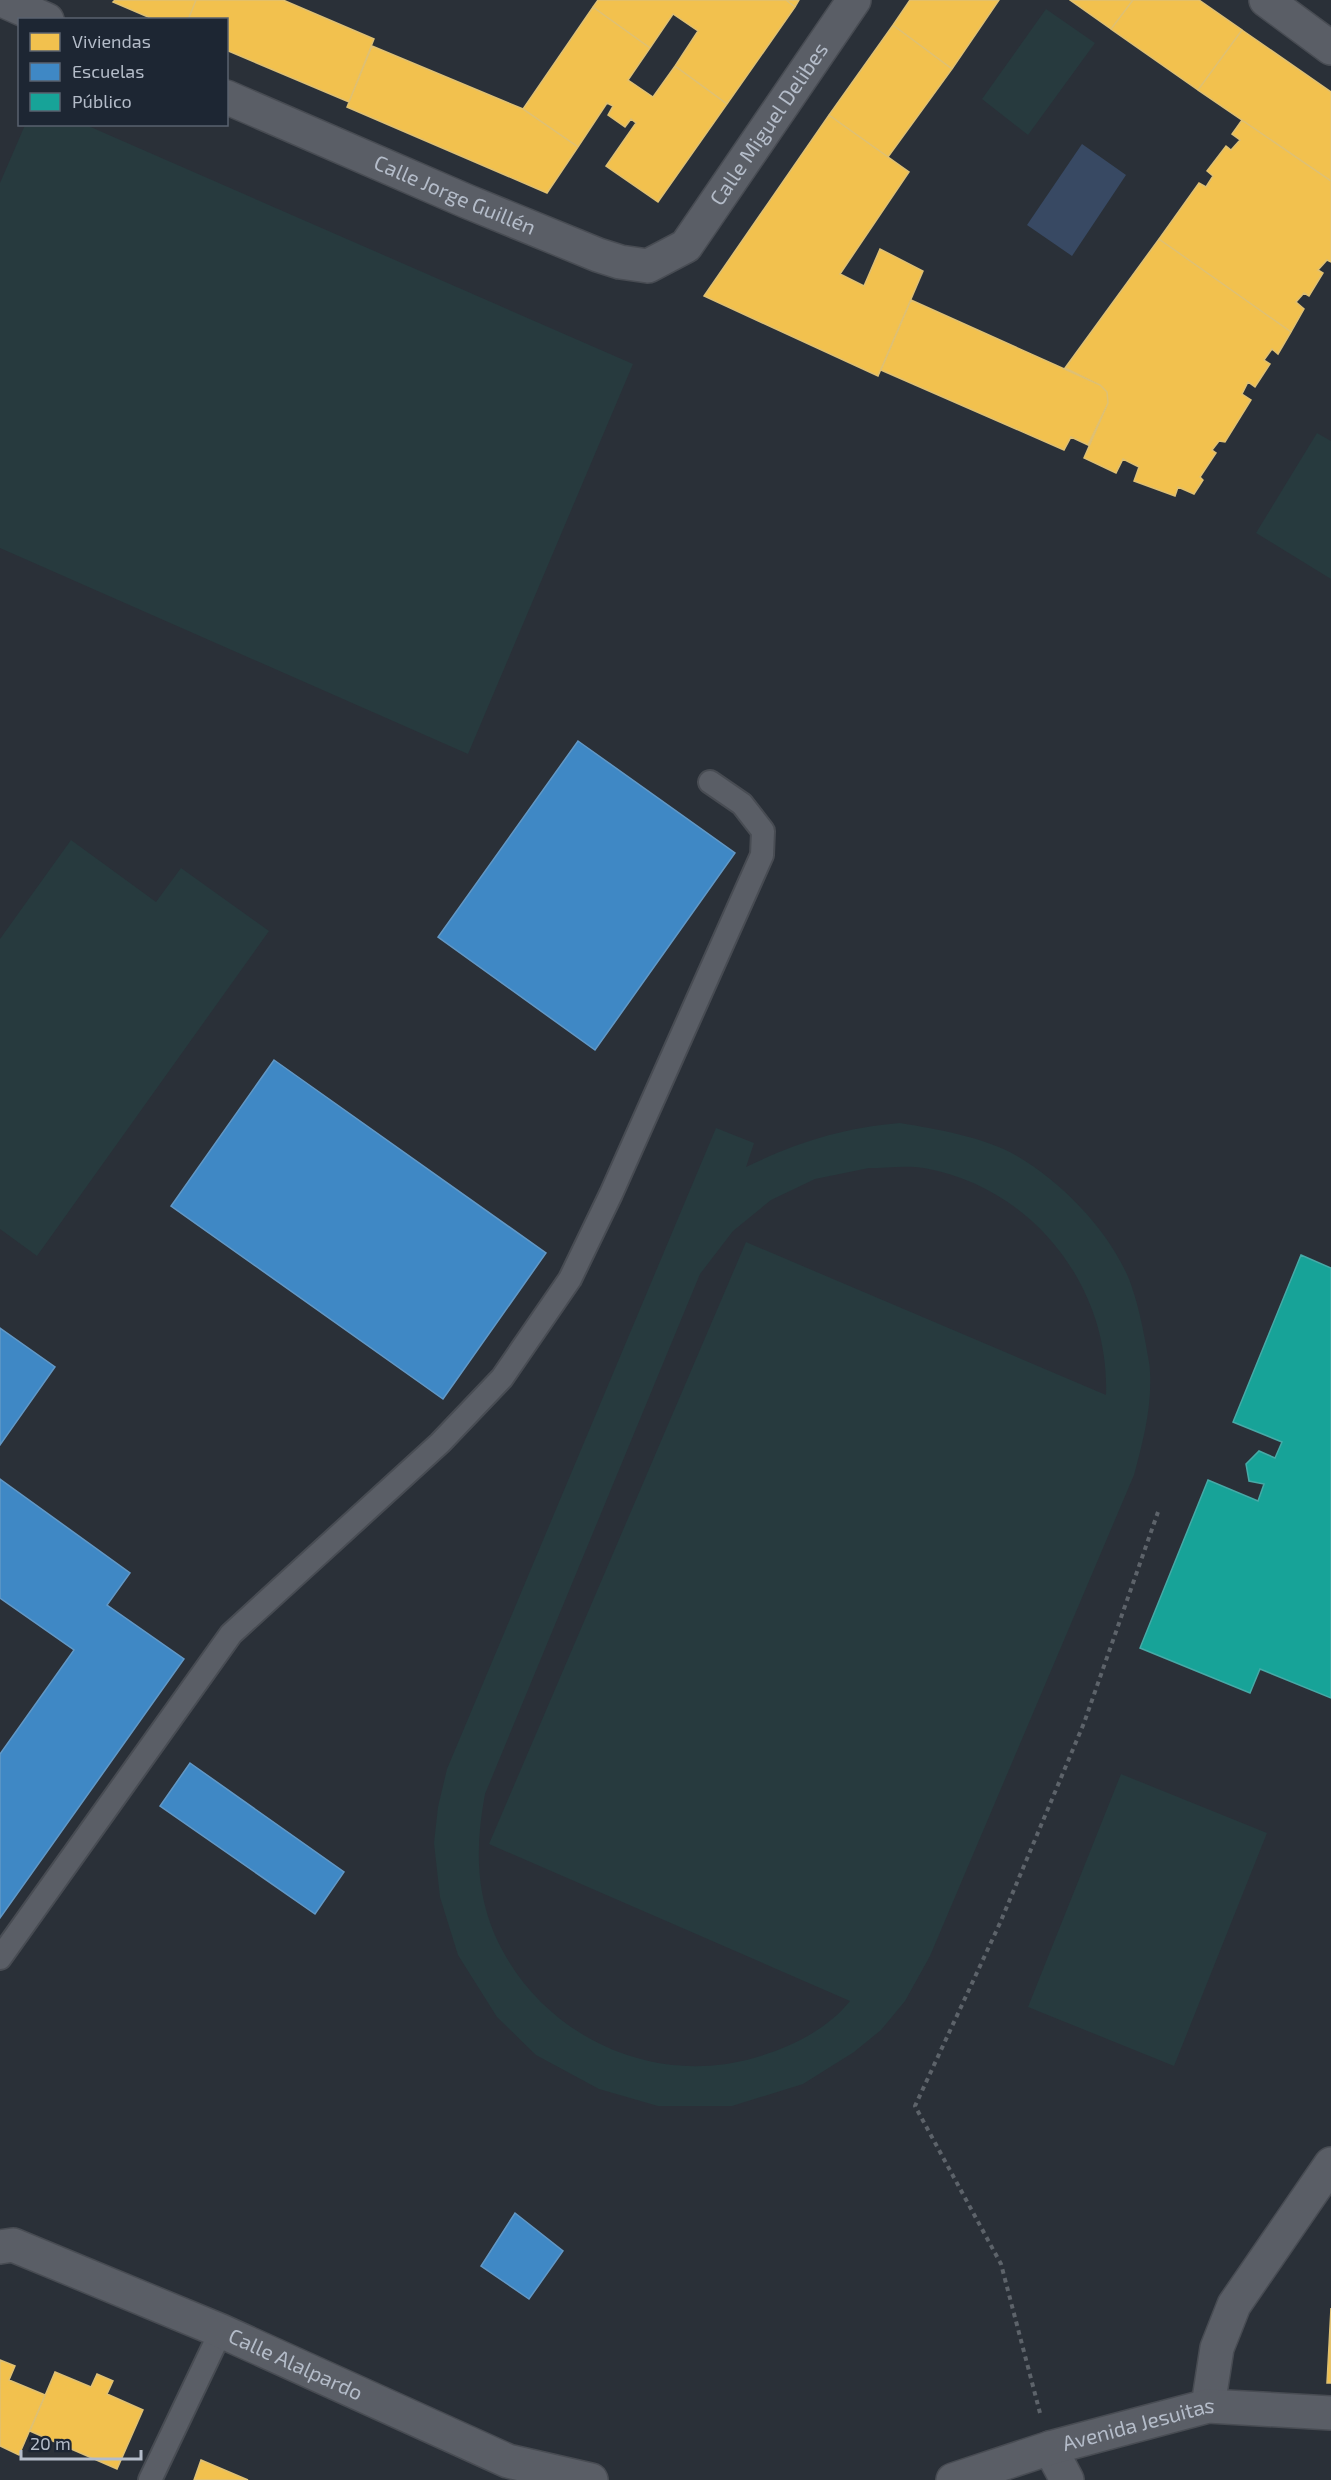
<svg xmlns="http://www.w3.org/2000/svg" width="1331" height="2480" font-family="'Exo 2',sans-serif">
  <style>
    .green { fill: #273a3e; fill-rule: evenodd }
    .water { fill: #384963 }
    .homes { fill: #f2c14e; stroke: #dfc073; stroke-width: 1.5 }
    .schools { fill: #3f88c5; stroke: #6298c6; stroke-width: 1.5 }
    .public { fill: #17a398; stroke: #46aaa7; stroke-width: 1.5 }
    .lines { fill: none; stroke-linecap: round; stroke-linejoin: round }
    .service-casing { stroke: #484c53; stroke-width: 26 }
    .minor-casing { stroke: #484c53; stroke-width: 36 }
    .path { stroke: #5d636a; stroke-width: 4; stroke-dasharray: 4.5 4.5; stroke-linecap: butt }
    .service { stroke: #5a5e66; stroke-width: 22 }
    .minor { stroke: #5a5e66; stroke-width: 33 }
    .labels { text-anchor: middle; stroke-width: 6; stroke-linejoin: round; paint-order: stroke }
    .street-label { font-size: 21px; fill: #b4bcc9; stroke: #1d2633 }
  </style>
  <rect width="100%" height="100%" fill="#2a3038"/>
  <path class="green" d="M1046,9L1095,43L1028,135L982,99Z
    M25,125H86L633,364L468,754L0,548V183Z
    M1317,433L1331,441V579L1256,533Z
    M71,840L156,902L181,868L269,931L37,1256L0,1229V939Z
    M900,1123C936,1129 985,1137 1017,1156C1062,1182 1109,1231 1129,1279C1137,1300 1142,1323 1146,1345C1147,1354 1150,1363 1150,1372C1152,1407 1143,1442 1134,1475L930,1956L905,2001L881,2030L854,2052L803,2084L732,2106H658L599,2089L536,2055L497,2017L458,1955L440,1897L434,1843L438,1807L447,1769L716,1128L754,1143L746,1167C798,1142 842,1128 900,1123ZM869,1168C886,1168 906,1165 924,1168C1032,1187 1110,1286 1106,1395L746,1242L489,1844L850,2001C827,2030 789,2048 754,2058C649,2088 537,2033 494,1933C475,1887 476,1842 485,1794L700,1274L733,1231L771,1200L815,1179Z
    M1121,1774L1267,1833L1174,2066L1028,2007Z"/>
  <path class="water" d="M1082,144L1126,175L1072,256L1027,225Z"/>
  <path class="homes" d="M115,0H196L188,20H155L113,2Z
    M196,0H283L374,39L349,102L226,50V20H188Z
    M598,0H786L795,7L727,104L675,66L698,31L673,14L650,48L593,7Z
    M786,0H799L795,7Z
    M910,0H999L952,69L893,25Z
    M1070,0H1133L1111,29Z
    M1133,0H1199L1242,30L1198,90L1111,29Z
    M593,7L650,48L628,80L653,97L675,66L727,104L658,202L606,166L636,123L631,119L625,127L608,115L613,106L607,103L578,147L523,109Z
    M893,25L952,69L888,157L829,115Z
    M1242,30L1331,92V181L1198,90Z
    M372,46L523,109L578,147L547,193L347,107Z
    M829,115L909,172L840,274L864,286L880,249L923,271L878,376L704,296Z
    M1242,120L1331,181V262L1327,260L1318,270L1323,273L1309,296L1304,293L1296,302L1304,309L1291,332L1159,239L1199,183L1206,187L1213,176L1207,171L1226,146L1231,150L1240,140L1232,134Z
    M1159,239L1291,332L1278,354L1272,349L1264,360L1270,364L1255,387L1248,382L1242,394L1251,400L1225,442L1219,441L1212,450L1216,453L1200,477L1203,480L1194,494L1178,487L1175,496L1134,481L1139,467L1123,459L1116,473L1084,458L1108,403L1107,392L1100,385L1065,368Z
    M911,300L1100,385L1107,392L1108,403L1088,445L1071,437L1064,450L881,370Z
    M1331,2308V2383H1327Z
    M0,2360L15,2366L9,2380L45,2395L19,2455L0,2446Z
    M55,2372L91,2387L97,2374L113,2381L107,2394L143,2410L117,2469L30,2431Z
    M201,2460L248,2480H194Z"/>
  <path class="schools" d="M578,741L735,853L595,1050L438,937Z
    M274,1060L546,1253L443,1399L171,1206Z
    M0,1328L55,1367L0,1445Z
    M0,1479L130,1573L107,1605L184,1659L0,1918V1754L74,1650L0,1598Z
    M190,1763L344,1872L315,1914L160,1806Z
    M515,2213L563,2251L529,2299L481,2266Z"/>
  <path class="public" d="M1301,1255L1331,1268V1698L1260,1669L1250,1693L1140,1648L1208,1480L1258,1501L1264,1484L1249,1481L1246,1464L1259,1451L1275,1458L1282,1442L1233,1422Z"/>
  <g class="lines">
    <defs>
      <path id="service" d="M0,1958L231,1634L440,1443L502,1378L570,1279L611,1194L762,855L763,831L742,804L710,782
        M150,2480L221,2331"/>
      <g id="minor">
        <path d="M2,0L47,20"/>
        <path d="M1266,0L1331,48"/>
        <path id="s1" d="M226,97L466,201L598,255L620,262L648,266L686,246L854,0"/>
        <path id="s2" d="M0,2247L13,2245L221,2331L508,2461L591,2480"/>
        <path d="M1208,2406L1217,2348L1234,2305L1331,2164"/>
        <path d="M1050,2448L1067,2480"/>
        <path id="s3" d="M953,2480L1050,2448L1208,2406L1331,2413"/>
      </g>
    </defs>
    <use href="#service" class="service-casing"/>
    <use href="#minor" class="minor-casing"/>
    <path class="path" d="M1040,2413L1001,2264L915,2106L1000,1923L1084,1723L1158,1512"/>
    <use href="#service" class="service"/>
    <use href="#minor" class="minor"/>
  </g>
  <g class="labels">
    <g class="street-label">
      <text dy="7" stroke="none"><textPath href="#s1" startOffset="646">Calle Miguel Delibes</textPath></text>
      <text dy="7" stroke="none"><textPath href="#s1" startOffset="249">Calle Jorge Guillén</textPath></text>
      <text dy="7" stroke="none"><textPath href="#s2" startOffset="320">Calle Alalpardo</textPath></text>
      <text dy="7" stroke="none"><textPath href="#s3" startOffset="194">Avenida Jesuitas</textPath></text>
    </g>
  </g>
  <rect x="18" y="18" width="210" height="108" fill="#1d2633" stroke="#59626f" stroke-width="1.5"/>
  <rect x="30" y="33" width="30" height="18" fill="#f2c14e" stroke="#59626f" stroke-width="1.5"/>
  <text x="72" y="48" font-size="18" fill="#b4bcc9">Viviendas</text>
  <rect x="30" y="63" width="30" height="18" fill="#3f88c5" stroke="#59626f" stroke-width="1.5"/>
  <text x="72" y="78" font-size="18" fill="#b4bcc9">Escuelas</text>
  <rect x="30" y="93" width="30" height="18" fill="#17a398" stroke="#59626f" stroke-width="1.5"/>
  <text x="72" y="108" font-size="18" fill="#b4bcc9">Público</text>
  <path d="M21 2450v9h120v-9" fill="none" stroke="#b4bcc9" stroke-width="3"/>
  <text x="30" y="2450" font-size="18" fill="#b4bcc9" stroke="#1d2633" stroke-width="4.5" paint-order="stroke">20 m</text>
</svg>
